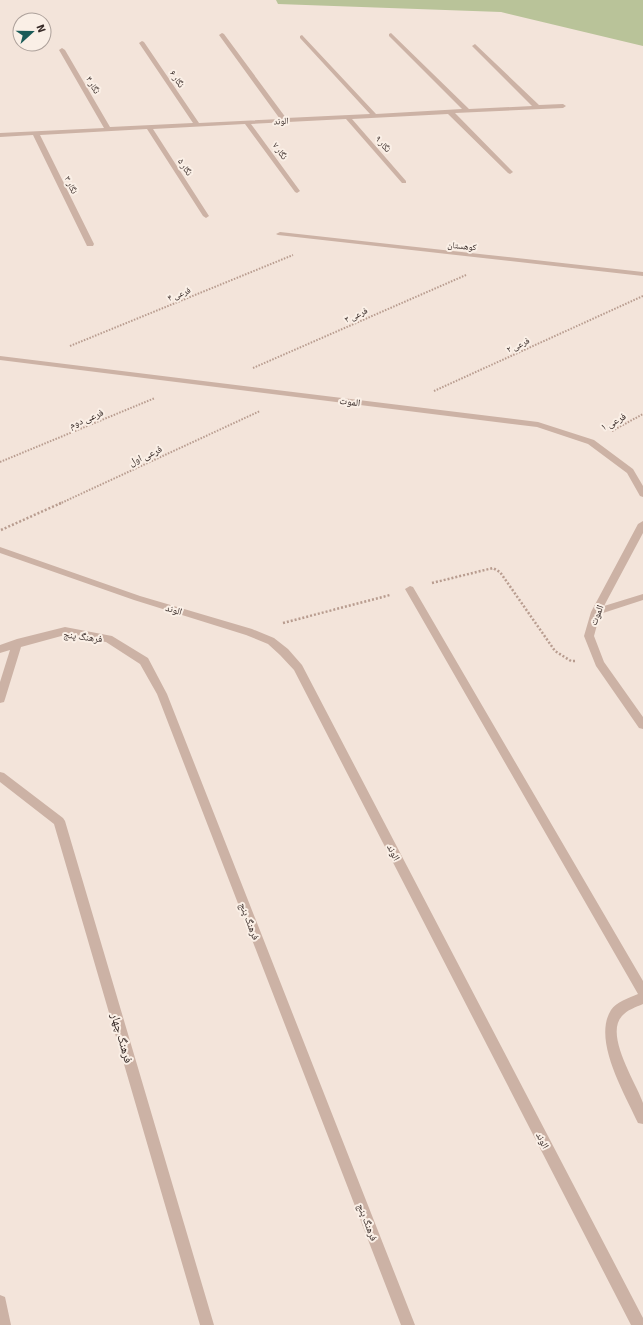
<svg xmlns="http://www.w3.org/2000/svg" width="643" height="1325" font-family="Signika,'Noto Naskh Arabic',sans-serif">
  <style>
    .green { fill: #b9c399 }
    .lines { fill: none; stroke-linecap: round; stroke-linejoin: round }
    .path-far1 { stroke: #b89c8f; stroke-width: 2; stroke-dasharray: 1.5 1.5; stroke-linecap: butt }
    .path { stroke: #b89c8f; stroke-width: 2.5; stroke-dasharray: 2 2; stroke-linecap: butt }
    .service { fill: #ccb2a5; fill-rule: evenodd }
    .minor { fill: #ccb2a5; fill-rule: evenodd }
    .labels { text-anchor: middle; stroke-width: 4; stroke-linejoin: round; paint-order: stroke }
    .far-street-label { font-size: 9px; fill: #372a27; stroke: #faefe6 }
    .street-label { font-size: 10px; fill: #372a27; stroke: #faefe6 }
    .near-street-label { font-size: 12px; fill: #372a27; stroke: #faefe6 }
  </style>
  <rect width="100%" height="100%" fill="#f3e4da"/>
  <path class="green" d="M276,0H643V46L501,12L278,4Z"/>
  <g class="lines">
    <path class="path-far1" d="M70,346L293,255
      M253,368L466,275
      M434,391L643,296
      M612,431L643,414
      M0,462L155,398
      M59,504L260,411"/>
    <path class="path" d="M1,530L61,503
      M432,583L493,568L500,572L555,651L571,661H575
      M283,623L390,595"/>
    <path class="service" d="M65,627L112,636L148,658L167,694L415,1325H401L157,694L140,664L106,642L65,635L21,647L5,699L4,702L0,703V682L10,650L0,653V645L17,639Z
      M0,772L4,773L63,818L65,821L214,1325H200L54,824L0,782Z
      M0,1295L5,1297L11,1325H0Z"/>
    <path class="minor" d="M222,33L224,34L286,118L370,114L300,38V36L302,35L376,114L462,109L389,36V34L391,33L469,109L532,106L472,46L475,44L539,105L563,104L566,106L563,108L455,113L512,171L513,172L510,174L508,173L448,114L352,119L406,181V183H402L346,119L251,124L300,191L297,193L295,192L245,124L153,129L209,216L206,218L203,216L147,129L40,135L94,244L93,246H87L33,135L0,137V133L104,128L59,50L62,48L65,50L110,127L193,123L139,43L142,41L144,42L199,123L280,119L219,35Z
      M280,232L643,272V276L278,235L276,234Z
      M0,356L538,422L594,440L633,469L643,486V497L640,496L627,473L588,444L537,427L0,360Z
      M643,521V533L604,606L643,594V600L600,614L594,636L604,662L643,717V729L639,728L596,666L584,636L591,612L638,524Z
      M0,547L140,596L252,629L274,638L288,649L302,665L643,1318V1325H631L294,670L280,655L268,644L246,635L134,600L0,553Z
      M410,586L413,587L643,981V1004C636,1007 627,1010 622,1016C604,1035 637,1084 643,1103C643,1109 643,1118 643,1124L638,1123C625,1094 592,1040 611,1010C616,1002 629,998 638,994L405,589Z"/>
  </g>
  <g class="labels">
    <g class="far-street-label">
      <text transform="translate(177 79) rotate(56)" y="3">نگار ۶</text>
      <text transform="translate(93 85) rotate(60)" y="3">نگار ۴</text>
      <text transform="translate(281 121) rotate(-3)" y="3">الوند</text>
      <text transform="translate(383 144) rotate(49)" y="3">نگار ۹</text>
      <text transform="translate(280 151) rotate(54)" y="3">نگار ۷</text>
      <text transform="translate(185 167) rotate(57)" y="3">نگار ۵</text>
      <text transform="translate(71 185) rotate(64)" y="3">نگار ۳</text>
      <text transform="translate(462 246) rotate(6)" y="3">کوهستان</text>
      <text transform="translate(179 294) rotate(-22)" y="3">فرعی ۴</text>
      <text transform="translate(356 315) rotate(-24)" y="3">فرعی ۳</text>
      <text transform="translate(518 345) rotate(-25)" y="3">فرعی ۲</text>
    </g>
    <g class="street-label">
      <text transform="translate(350 401) rotate(7)" y="4">الموت</text>
      <text transform="translate(86 418) rotate(-22)" y="4">فرعی دوم</text>
      <text transform="translate(613 421) rotate(-28)" y="4">فرعی ۱</text>
      <text transform="translate(145 455) rotate(-25)" y="4">فرعی اول</text>
      <text transform="translate(174 609) rotate(17)" y="4">الوند</text>
      <text transform="translate(596 615) rotate(-69)" y="4">الموت</text>
      <text transform="translate(83 636) rotate(8)" y="4">فرهنگ پنج</text>
      <text transform="translate(394 852) rotate(63)" y="4">الوند</text>
      <text transform="translate(250 921) rotate(69)" y="4">فرهنگ پنج</text>
      <text transform="translate(543 1140) rotate(63)" y="4">الوند</text>
      <text transform="translate(368 1222) rotate(69)" y="4">فرهنگ پنج</text>
    </g>
    <g class="near-street-label">
      <text transform="translate(122 1038) rotate(74)" y="4">فرهنگ چهار</text>
    </g>
  </g>
  <g transform="translate(32 32) rotate(69)"><circle r="19" fill="#faefe6" stroke="#aca09a"/>
  <path d="M0-3L7 15L0 10L-7 15Z" fill="#1a5b58"/>
  <text y="-6" font-size="11" font-weight="bold" text-anchor="middle" fill="#372a27">N</text>
  </g>
</svg>
